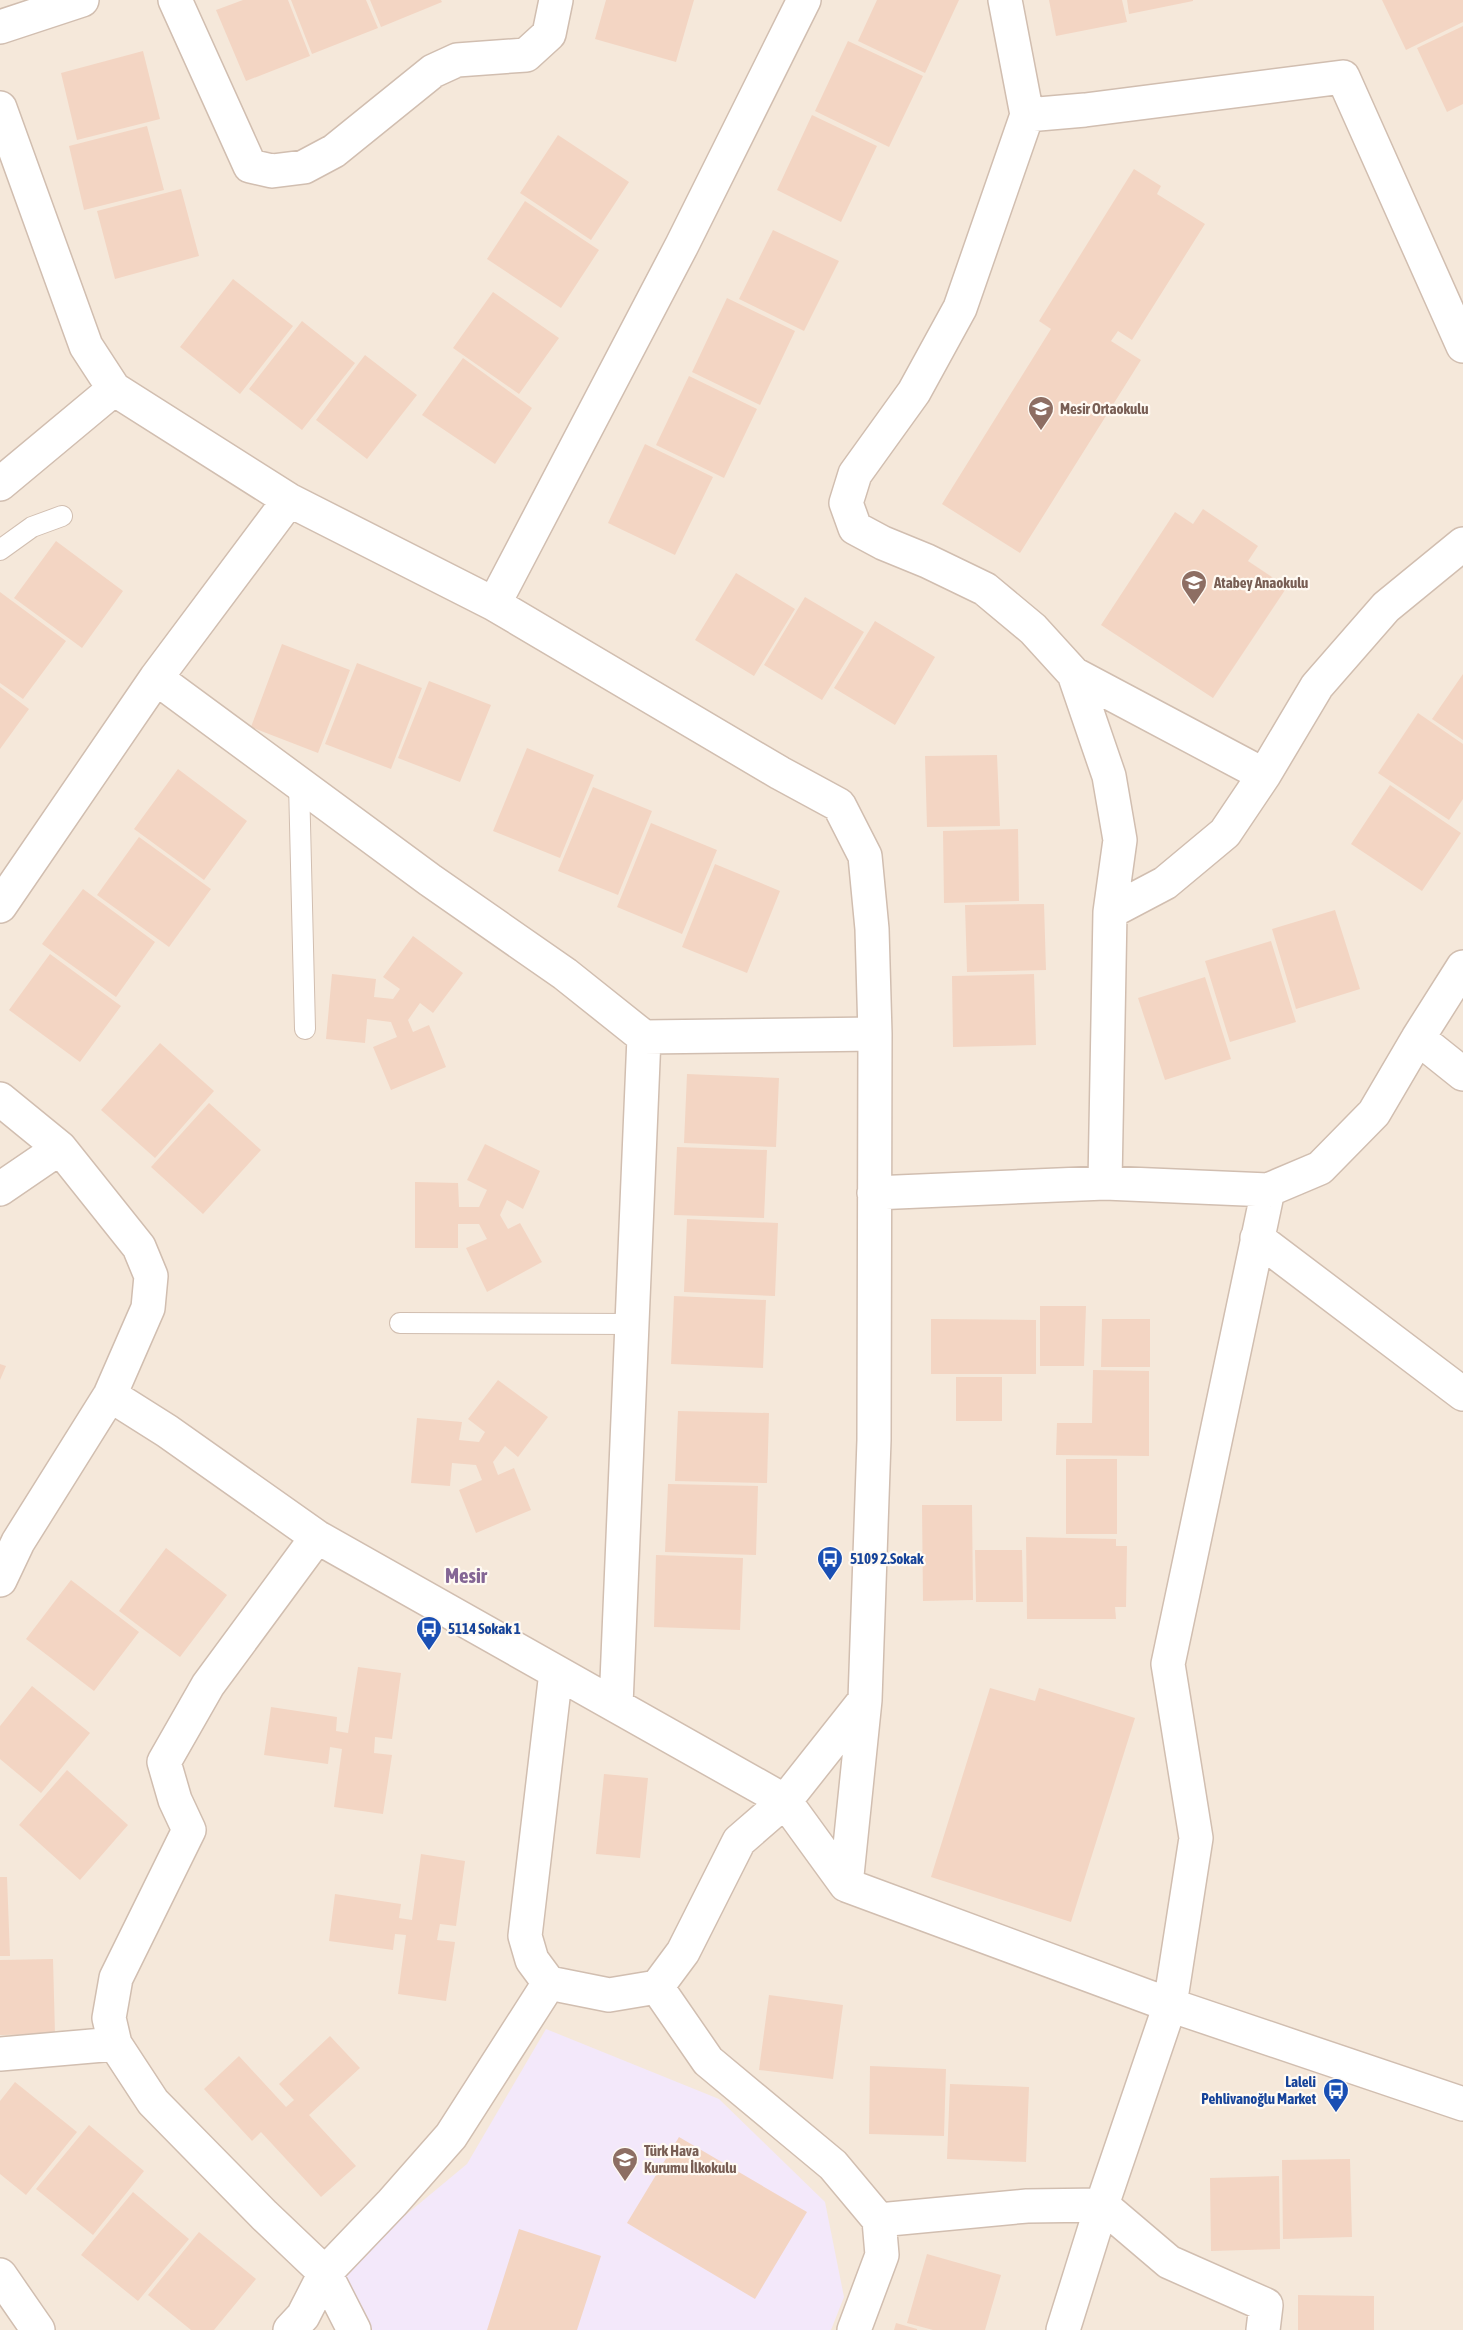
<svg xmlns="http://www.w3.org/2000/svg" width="1463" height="2330" font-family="'Asap Condensed',sans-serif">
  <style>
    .residential { fill: #f5e8da }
    .education { fill: #f3e8fa }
    .building { fill: #f3d5c3 }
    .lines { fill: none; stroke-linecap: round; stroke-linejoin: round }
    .service-casing { stroke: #d1beb0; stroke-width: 22 }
    .minor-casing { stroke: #d1beb0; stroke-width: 36 }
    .service { stroke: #fff; stroke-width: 20 }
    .minor { stroke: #fff; stroke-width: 33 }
    .labels { text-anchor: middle; stroke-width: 4.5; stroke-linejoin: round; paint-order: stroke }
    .education-label { font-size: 15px; font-weight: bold; fill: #785e54; stroke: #fffaf3; text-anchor: start }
    .transit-label { font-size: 15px; font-weight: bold; fill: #164399; stroke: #fffaf3; text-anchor: start }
    .district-label { font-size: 21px; font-weight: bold; fill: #846695; stroke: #fffaf3 }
  </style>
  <rect width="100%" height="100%" fill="#fdf6ec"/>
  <path class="residential" d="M0,0H1463V2330H0Z"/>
  <path class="education" d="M546,2029L719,2099L825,2202L844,2297L831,2330H367L337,2272L467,2164Z"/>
  <path class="building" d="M243,0H288L310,56L246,81L216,10Z
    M291,0H366L378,28L312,54Z
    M370,0H441L442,2L381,27Z
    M606,0H694L676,62L595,39Z
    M877,0H959L925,73L858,41Z
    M1049,0H1122L1127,22L1056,36Z
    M1127,0H1193V1L1129,14Z
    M1382,0H1463V22L1406,50Z
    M1463,26V104L1447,112L1417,48Z
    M848,41L923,76L889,147L815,111Z
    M143,51L160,119L77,140L61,73Z
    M812,115L877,146L841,222L777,190Z
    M147,126L164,190L84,210L69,146Z
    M558,135L629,182L591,240L520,193Z
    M1134,169L1161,186L1157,194L1205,224L1132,340L1118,331L1111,341L1141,360L1020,553L942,504L1051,329L1039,321Z
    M181,189L199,256L115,279L97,211Z
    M525,201L599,250L561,308L487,259Z
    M773,230L839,261L804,331L739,299Z
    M233,279L293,326L240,394L180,347Z
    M493,292L559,338L519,394L453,348Z
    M727,298L795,331L760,405L692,372Z
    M302,321L355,363L302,430L249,389Z
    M365,355L417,395L367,459L316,420Z
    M463,358L532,408L495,464L422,415Z
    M689,376L757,409L724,478L656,445Z
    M645,444L713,477L675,555L608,523Z
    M1203,509L1258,546L1248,561L1287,587L1213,698L1101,625L1175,512L1193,524Z
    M56,541L123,591L82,648L14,598Z
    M736,573L795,609L754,676L695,640Z
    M0,592L66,641L23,699L0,683Z
    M805,597L864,632L822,700L764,665Z
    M875,621L935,657L895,725L834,688Z
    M282,644L350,670L318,753L251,727Z
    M357,663L422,688L391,769L325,744Z
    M1463,674V740L1432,719Z
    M429,681L491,705L460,782L398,758Z
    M0,687L29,709L0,749Z
    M1418,713L1463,744V799L1449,820L1378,773Z
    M527,748L594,775L560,858L493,831Z
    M997,755L1000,826L927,827L925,756Z
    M178,769L247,821L204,880L134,829Z
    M1390,785L1461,833L1422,891L1351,844Z
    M593,787L652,811L618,895L558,871Z
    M651,823L717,850L682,934L617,907Z
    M1018,829L1019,901L944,903L943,831Z
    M139,837L211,889L169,947L97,895Z
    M715,864L780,891L747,973L682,947Z
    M83,889L155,942L116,997L42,944Z
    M1044,904L1046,970L967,972L965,905Z
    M1335,910L1360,989L1296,1009L1272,929Z
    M413,936L463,973L433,1013L420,1003L408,1020L413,1032L429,1025L446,1067L391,1090L373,1047L397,1037L391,1022L367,1019L365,1043L326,1039L332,974L376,979L374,997L393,999L400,989L383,977Z
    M1271,941L1296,1022L1230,1042L1205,961Z
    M50,954L121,1006L80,1062L9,1010Z
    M1034,974L1036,1045L953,1047L952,976Z
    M1205,977L1231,1059L1165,1080L1138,998Z
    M160,1043L214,1091L155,1158L101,1110Z
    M687,1074L779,1078L776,1147L684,1143Z
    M209,1103L261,1150L203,1214L151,1167Z
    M485,1144L540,1171L523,1209L507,1200L500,1215L508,1229L520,1223L542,1262L487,1292L466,1248L487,1239L479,1224H458V1248H415V1182L458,1183L459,1207H479L487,1190L467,1180Z
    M677,1147L767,1150L764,1218L674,1215Z
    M687,1219L778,1223L775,1296L684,1292Z
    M674,1296L766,1300L763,1368L671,1364Z
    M1040,1306H1086L1084,1366H1040Z
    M931,1319L1036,1320V1374H931Z
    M1102,1319H1150V1367H1101Z
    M0,1364L6,1366L0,1380Z
    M1093,1370L1149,1371V1456L1056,1455L1057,1423H1092Z
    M956,1377H1002V1421H956Z
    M498,1380L548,1417L518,1457L505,1446L493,1462L498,1475L514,1468L531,1510L476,1533L459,1490L482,1480L476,1465L452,1463L450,1486L411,1483L417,1418L462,1422L459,1440L479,1442L485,1432L468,1419Z
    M678,1411L769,1413L767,1483L675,1481Z
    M1066,1459H1117V1534H1066Z
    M668,1484L758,1486L756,1555L665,1552Z
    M922,1505H972L973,1600L923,1601Z
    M1026,1537L1116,1539V1546H1127L1126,1607H1115L1116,1619H1027Z
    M166,1548L227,1595L180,1657L119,1611Z
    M975,1550H1022L1023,1602H976Z
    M656,1555L743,1558L740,1630L654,1627Z
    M71,1580L139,1632L94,1691L26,1639Z
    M358,1667L401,1673L392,1739L375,1737L374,1753L392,1755L383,1814L334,1807L342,1749L330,1747L328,1764L264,1755L271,1707L337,1717L336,1731L348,1733Z
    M32,1686L90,1733L41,1793L0,1759V1726Z
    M990,1688L1035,1701L1039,1688L1135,1718L1071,1922L931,1877Z
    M67,1770L128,1825L80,1880L19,1825Z
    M604,1774L648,1778L640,1858L596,1854Z
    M421,1854L465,1861L456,1926L440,1924L437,1940L455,1942L446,2001L398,1994L406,1935L395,1934L393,1950L329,1941L335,1894L401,1904L399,1918L412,1920Z
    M0,1877H7L10,1956H0Z
    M53,1959L55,2034L0,2035V1960Z
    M769,1995L843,2005L833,2079L759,2070Z
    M330,2036L360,2068L309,2115L356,2166L321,2197L261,2132L252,2141L204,2089L239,2056L286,2107L294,2100L279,2084Z
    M870,2066L946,2069L944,2136L869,2134Z
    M15,2082L77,2132L26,2195L0,2174V2101Z
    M950,2084L1029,2087L1026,2162L947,2159Z
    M89,2125L144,2171L93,2235L36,2189Z
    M679,2137L807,2212L755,2299L627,2223Z
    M1350,2159L1352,2237L1283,2239L1282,2160Z
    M1279,2176L1280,2249L1211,2251L1210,2178Z
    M133,2192L189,2239L138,2301L81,2255Z
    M519,2229L601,2256L577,2330H487Z
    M199,2232L256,2279L214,2330H191L148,2295Z
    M927,2254L1001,2275L985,2330H933L907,2323Z
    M1298,2295L1374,2296V2330H1298Z
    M896,2323L917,2329V2330H894Z"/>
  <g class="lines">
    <defs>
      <path id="service" d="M0,550L32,527L62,516
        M299,783L305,1029
        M400,1323L632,1324"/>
      <path id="minor" d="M175,0L250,166L272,171L304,167L334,151L433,71L457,60L526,55L549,34L556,0
        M1005,0L1027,115
        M0,27L82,0
        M0,108L86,346L114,389L289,500L494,604L780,773L839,805L865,856L872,929L875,1034L874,1440L865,1700L846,1885
        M0,484L114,389
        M494,604L682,245L804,0
        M1074,674L1264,775
        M156,678L430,880L565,974L644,1037L875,1034
        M0,906L156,678L289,500
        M1110,912L1165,883L1225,833L1264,775L1317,686L1386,607L1463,544
        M1418,1038L1463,1074
        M0,1099L60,1148L139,1247L151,1276L148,1308L110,1395L18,1542L0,1580
        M1105,1183L1110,912L1120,840L1109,776L1074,674L1033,629L985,589L927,561L883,543L855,528L846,503L855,474L914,392L960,308L1027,115L1085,110L1343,77L1463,346
        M0,1189L60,1148
        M874,1193L1105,1183L1268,1190L1320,1168L1374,1113L1418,1038L1463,967
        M1257,1238L1463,1394
        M110,1395L167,1431L317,1537L785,1801L846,1885L1170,2005L1463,2104
        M556,1672L525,1936L532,1960L549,1983L609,1995L657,1987L708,2061L833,2165L879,2220
        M616,1705L644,1037
        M657,1987L683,1952L739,1841L785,1801L865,1700
        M115,2044L109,2018L116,1978L189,1830L175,1800L164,1762L208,1685L317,1537
        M0,2054L115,2044L153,2102L264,2215L325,2273L354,2330
        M0,2275L38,2330
        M290,2330L303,2316L325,2273L392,2203L451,2136L549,1983
        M854,2330L882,2255L879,2220L1027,2206L1102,2205L1169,2262L1266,2305L1263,2330
        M1063,2330L1102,2205L1170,2005L1196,1838L1168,1664L1268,1190"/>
    </defs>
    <use href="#service" class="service-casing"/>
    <use href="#minor" class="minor-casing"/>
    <use href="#service" class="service"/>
    <use href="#minor" class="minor"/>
  </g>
  <defs>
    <symbol id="school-pin" viewBox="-11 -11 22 30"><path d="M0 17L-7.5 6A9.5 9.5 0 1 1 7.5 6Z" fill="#8d6e63" stroke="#fffaf3"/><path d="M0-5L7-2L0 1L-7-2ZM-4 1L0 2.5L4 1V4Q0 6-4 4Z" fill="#fff"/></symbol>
    <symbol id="bus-pin" viewBox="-11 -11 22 30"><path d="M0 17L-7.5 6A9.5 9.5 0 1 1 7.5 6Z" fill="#1a4fb4" stroke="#fffaf3"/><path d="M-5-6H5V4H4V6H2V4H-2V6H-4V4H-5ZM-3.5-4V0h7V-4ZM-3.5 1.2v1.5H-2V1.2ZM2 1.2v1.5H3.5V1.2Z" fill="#fff"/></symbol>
  </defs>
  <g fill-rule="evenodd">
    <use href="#school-pin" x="1026" y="394" width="30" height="40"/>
    <use href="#school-pin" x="1179" y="568" width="30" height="40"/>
    <use href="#bus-pin" x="815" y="1544" width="30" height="40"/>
    <use href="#bus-pin" x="414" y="1614" width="30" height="40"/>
    <use href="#bus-pin" x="1321" y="2076" width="30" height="40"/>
    <use href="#school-pin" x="610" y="2145" width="30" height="40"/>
  </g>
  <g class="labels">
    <g class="education-label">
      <text x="1060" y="414">Mesir Ortaokulu</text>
      <text x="1214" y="588">Atabey Anaokulu</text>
      <text x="644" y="2156">Türk Hava<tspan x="644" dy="17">Kurumu İlkokulu</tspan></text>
    </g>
    <g class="transit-label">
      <text x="850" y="1564">5109 2.Sokak</text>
      <text x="448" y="1634">5114 Sokak 1</text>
      <text x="1316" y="2087" text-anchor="end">Laleli<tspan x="1316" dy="17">Pehlivanoğlu Market</tspan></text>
    </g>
    <g class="district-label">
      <text x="466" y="1583">Mesir</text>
    </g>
  </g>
</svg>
